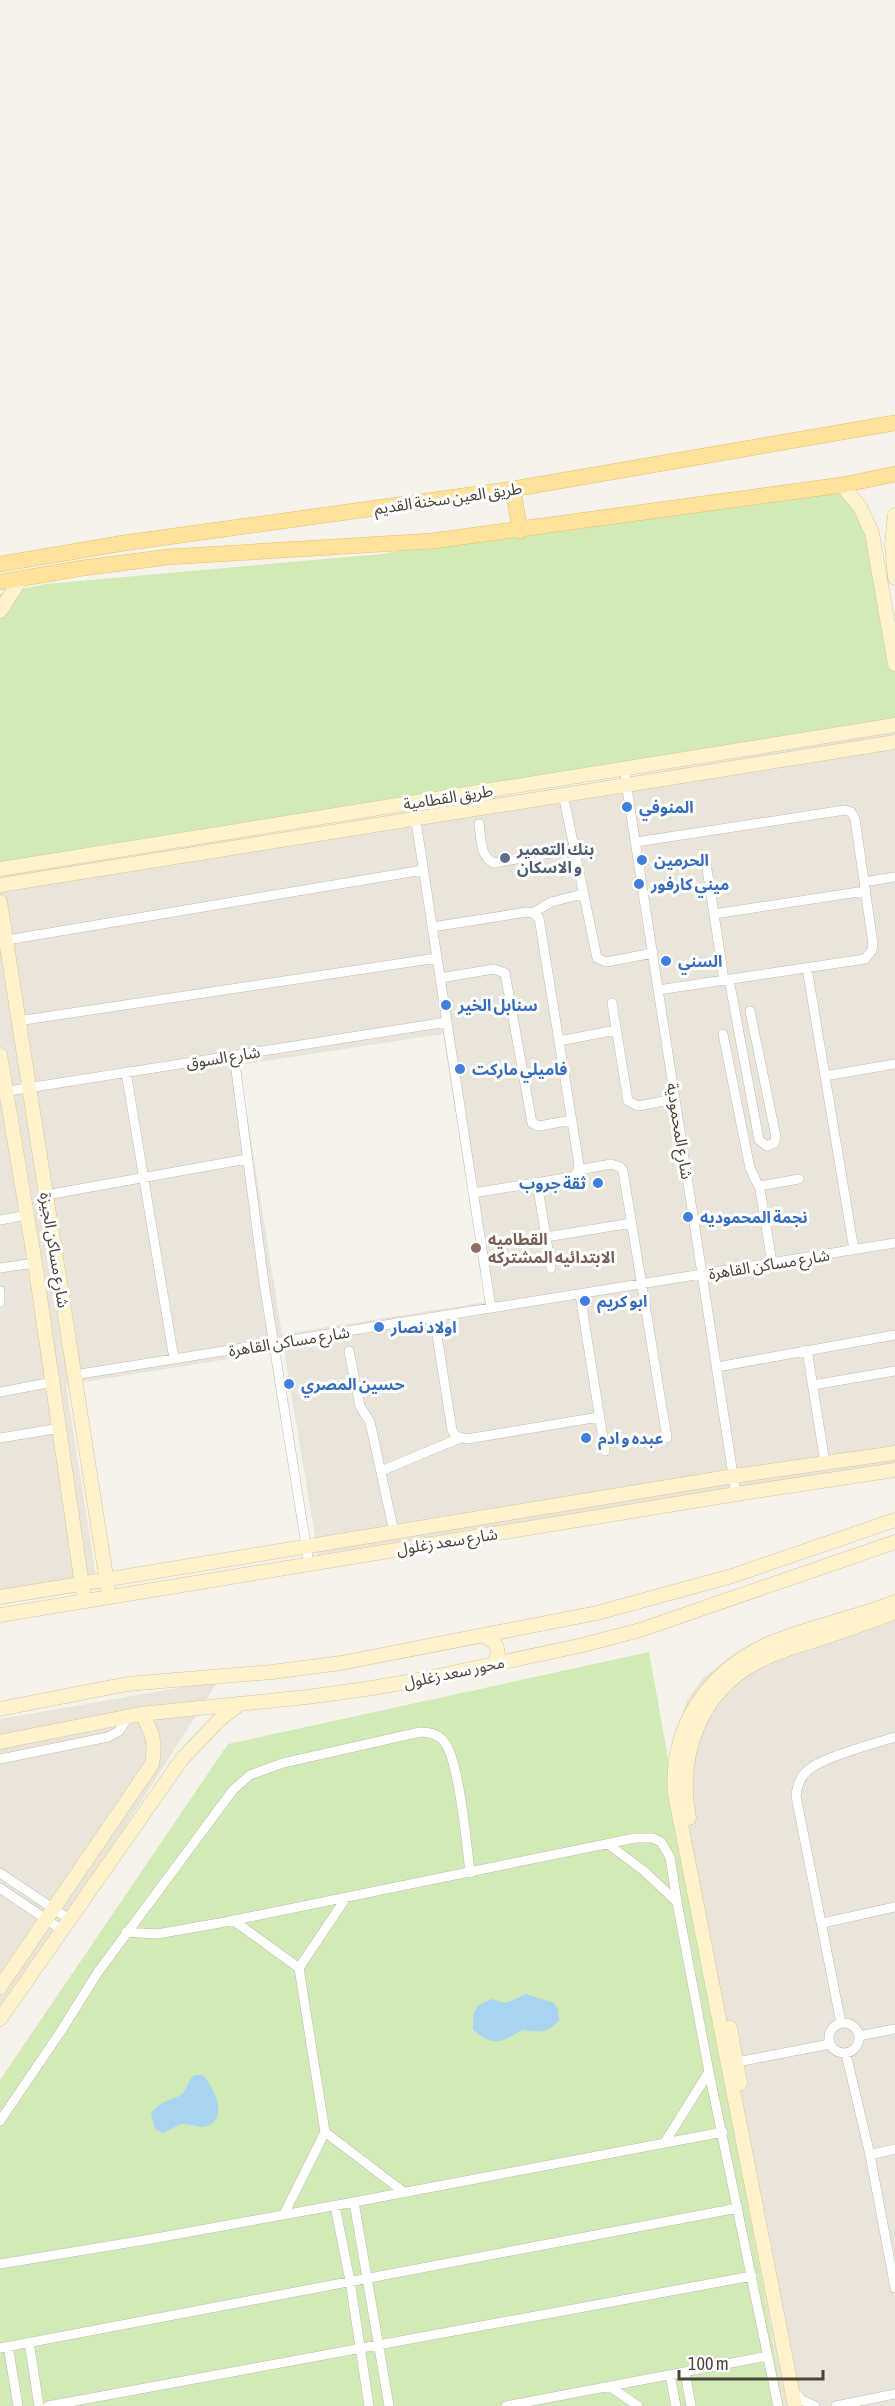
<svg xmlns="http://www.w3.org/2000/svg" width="895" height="2406" font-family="'Asap Condensed','Noto Sans Arabic',sans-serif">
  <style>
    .residential { fill: #eae5da; fill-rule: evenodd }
    .green { fill: #d2eab5 }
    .water { fill: #a9d4f2 }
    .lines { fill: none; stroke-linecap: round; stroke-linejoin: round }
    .street-casing { stroke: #c2bbae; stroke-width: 10 }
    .secondary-casing { stroke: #d6c79b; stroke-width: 15 }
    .primary-casing { stroke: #e6c16a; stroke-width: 16 }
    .street { stroke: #fff; stroke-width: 9 }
    .secondary { stroke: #fff3cd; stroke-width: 14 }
    .primary { stroke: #ffe39c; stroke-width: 15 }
    .shop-dot { fill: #3f7fe0; stroke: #fff; stroke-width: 2 }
    .service-dot { fill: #5c6f8a; stroke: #fff; stroke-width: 2 }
    .education-dot { fill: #8d6e63; stroke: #fff; stroke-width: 2 }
    .labels { text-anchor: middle; stroke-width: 6; stroke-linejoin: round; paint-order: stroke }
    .street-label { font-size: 16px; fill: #4b4439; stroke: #fff }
    .shop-label { font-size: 16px; font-weight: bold; fill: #366cbe; stroke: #fff; text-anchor: start }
    .service-label { font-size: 16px; font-weight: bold; fill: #4e5e75; stroke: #fff; text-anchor: start }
    .education-label { font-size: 16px; font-weight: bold; fill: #785e54; stroke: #fff; text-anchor: start }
  </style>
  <rect width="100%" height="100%" fill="#f6f3ec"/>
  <path class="residential" d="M895,732V1463L318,1555L284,1350L66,1385L98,1589L0,1605V877L620,778ZM443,1034L486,1302L282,1334L239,1065Z
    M895,1602V2406H784L669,1774V1754L687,1700L704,1677L730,1658L761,1646Z
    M218,1681L0,2023V1719Z"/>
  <path class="green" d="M846,489L878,561L895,663V724L0,864V594L45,584L381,554L520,531Z
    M649,1652L784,2406H0V2080L228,1744Z"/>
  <path class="water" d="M526,1994L554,2003L558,2009L559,2020C548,2034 539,2032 523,2030C499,2042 496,2048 473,2030V2015L478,2005L492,1999L506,2003Z
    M194,2075H202C214,2085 229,2119 207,2126C199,2129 193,2123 184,2124C178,2124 170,2130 163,2133L155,2129L151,2114C162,2097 175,2102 184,2092C188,2086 188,2080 194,2075Z"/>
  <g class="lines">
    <defs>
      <path id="street" d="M624,769L736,1494
        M563,794L597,958L606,962L653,953
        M413,802L491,1308
        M479,824C481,837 480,858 494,863L574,849
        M636,842L845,810L851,812L855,819L873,944L872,950L865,959L658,990
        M706,862L724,980
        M864,882L895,877
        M533,913L551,902L583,894
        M714,914L865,891
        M432,927L527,912L533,913L539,918L579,1165L577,1173L572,1177L473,1193
        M7,940L423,870
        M807,968L854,1250
        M440,978L494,969L505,973L532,1123L539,1126L572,1120
        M729,979L759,1140L767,1146L774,1143L776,1137L750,1011
        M612,1003L628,1101L638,1106L675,1099
        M18,1021L437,958
        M723,1034L750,1168L760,1189L772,1263
        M559,1041L616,1030
        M234,1055L264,1283L309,1564
        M126,1072L174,1359
        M825,1076L895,1064
        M2,1092L447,1022
        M579,1170L611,1164L620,1167L623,1171L667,1438
        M537,1182L551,1268
        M759,1186L799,1179
        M46,1195L247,1159
        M0,1220L27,1215
        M546,1237L632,1223
        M0,1268L35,1263
        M0,1291V1302
        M580,1294L605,1451
        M434,1317L452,1430L456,1436L467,1439L599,1417
        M807,1350L825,1463
        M349,1351L360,1406L370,1422L394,1532
        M717,1367L895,1335
        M74,1375L895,1243
        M813,1385L895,1371
        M0,1392L53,1382
        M0,1438L60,1428
        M381,1471L460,1438
        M0,1759L108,1737L119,1731L129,1716
        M608,1844L644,1871L677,1902
        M0,1873L69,1919
        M0,1888L62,1930
        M233,1920L299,1968
        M823,1923L895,1907
        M126,1932L157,1934L225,1922L635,1838H653L661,1842L670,1857L677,1902L709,2072L778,2406
        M829 2038a15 15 0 1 1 30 0a15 15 0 1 1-30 0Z
        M841,2023L796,1796C797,1787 799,1778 807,1771C822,1757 874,1744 895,1737
        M859,2036L895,2029
        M846,2054L870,2155L895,2288
        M732,2063L830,2044
        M0,2121L61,2031L98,1972L233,1790L250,1775L283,1763L420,1732C430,1732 439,1734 445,1743C459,1761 467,1846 470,1873
        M325,2132L405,2193
        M665,2142L709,2072
        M870,2155L895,2149
        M354,2202L389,2406
        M335,2206L350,2281L369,2406
        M284,2214L325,2132L299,1968L346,1898
        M0,2264L151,2239L354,2202L723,2132
        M29,2342L39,2406
        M8,2346L18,2406
        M0,2348L738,2208
        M685,2372L691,2406
        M670,2375L676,2406
        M609,2386L638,2406
        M793,2391L802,2400L815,2406
        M48,2406L752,2276
        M506,2406L768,2356
        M836,2406L895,2394"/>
      <path id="secondary" d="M842,485L860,507L872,533L895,664
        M895,515L892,544L895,578
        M0,611L21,579
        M0,869L895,725
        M0,885L895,742
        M0,902L108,1589
        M0,1055L35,1263L83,1592
        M0,1597L734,1476L895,1453
        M0,1615L736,1494L895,1470
        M483,1636C496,1640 502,1651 494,1664
        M0,1709L127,1684L272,1672L341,1663L597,1613L732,1576L895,1520
        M0,1742L141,1714L307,1697L366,1689L424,1679L583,1645L640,1630L895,1542
        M689,1818C677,1757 699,1692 757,1662C775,1652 794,1647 813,1641C840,1632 868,1623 895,1612
        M0,1987L152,1764C156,1744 153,1731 141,1714
        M0,2019L182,1759L219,1720L240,1704
        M730,2028L740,2083
        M795,2406L675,1794C670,1727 707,1672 768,1644C809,1627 854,1618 895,1602"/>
      <path id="primary" d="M513,489L520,531
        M0,564L124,543L513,489L895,423
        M0,582L83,568L168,557L432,541L842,485L895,474"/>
    </defs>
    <use href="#street" class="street-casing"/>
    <use href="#secondary" class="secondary-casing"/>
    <use href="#primary" class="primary-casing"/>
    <use href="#street" class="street"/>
    <use href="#secondary" class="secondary"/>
    <use href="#primary" class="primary"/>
  </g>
  <g class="shop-dot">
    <circle cx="627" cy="807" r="6"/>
    <circle cx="642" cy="860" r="6"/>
    <circle cx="639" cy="884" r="6"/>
    <circle cx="666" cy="961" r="6"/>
    <circle cx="446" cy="1005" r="6"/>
    <circle cx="460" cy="1069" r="6"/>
    <circle cx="598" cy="1183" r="6"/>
    <circle cx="688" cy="1217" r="6"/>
    <circle cx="585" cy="1301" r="6"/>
    <circle cx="379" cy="1327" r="6"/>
    <circle cx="289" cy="1384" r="6"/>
    <circle cx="586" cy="1438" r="6"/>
  </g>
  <circle class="service-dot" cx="505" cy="858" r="6"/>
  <circle class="education-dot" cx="476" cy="1248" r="6"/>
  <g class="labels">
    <g class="street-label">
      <text transform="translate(448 498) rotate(-8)" y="6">طريق العين سخنة القديم</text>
      <text transform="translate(448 797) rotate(-9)" y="6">طريق القطامية</text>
      <text transform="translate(223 1057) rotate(-9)" y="6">شارع السوق</text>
      <text transform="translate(680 1131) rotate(81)" y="6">شارع المحمودية</text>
      <text transform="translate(55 1250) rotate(81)" y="6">شارع مساكن الجيزة</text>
      <text transform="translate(769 1264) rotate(-9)" y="6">شارع مساكن القاهرة</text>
      <text transform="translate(289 1341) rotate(-9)" y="6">شارع مساكن القاهرة</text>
      <text transform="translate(447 1541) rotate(-9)" y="6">شارع سعد زغلول</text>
      <text transform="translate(454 1672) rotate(-12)" y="6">محور سعد زغلول</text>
    </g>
    <g class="shop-label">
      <text x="639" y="813">المنوفي</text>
      <text x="654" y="866">الحرمين</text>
      <text x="651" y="890">ميني كارفور</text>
      <text x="678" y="967">السني</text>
      <text x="458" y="1011">سنابل الخير</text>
      <text x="472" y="1075">فاميلي ماركت</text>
      <text x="586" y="1189" text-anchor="end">ثقة جروب</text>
      <text x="700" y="1223">نجمة المحموديه</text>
      <text x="597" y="1307">ابو كريم</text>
      <text x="391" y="1333">اولاد نصار</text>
      <text x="301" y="1390">حسين المصري</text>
      <text x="598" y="1444">عبده و ادم</text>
    </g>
    <g class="service-label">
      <text x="517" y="855">بنك التعمير<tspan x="517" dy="18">و الاسكان</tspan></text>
    </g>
    <g class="education-label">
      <text x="488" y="1245">القطاميه<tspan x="488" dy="18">الابتدائيه المشتركه</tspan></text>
    </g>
  </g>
  <path d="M679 2370v9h144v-9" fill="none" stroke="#4b4439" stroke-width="3"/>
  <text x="688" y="2370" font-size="18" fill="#4b4439" stroke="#ffffff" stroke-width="4.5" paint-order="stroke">100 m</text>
</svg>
